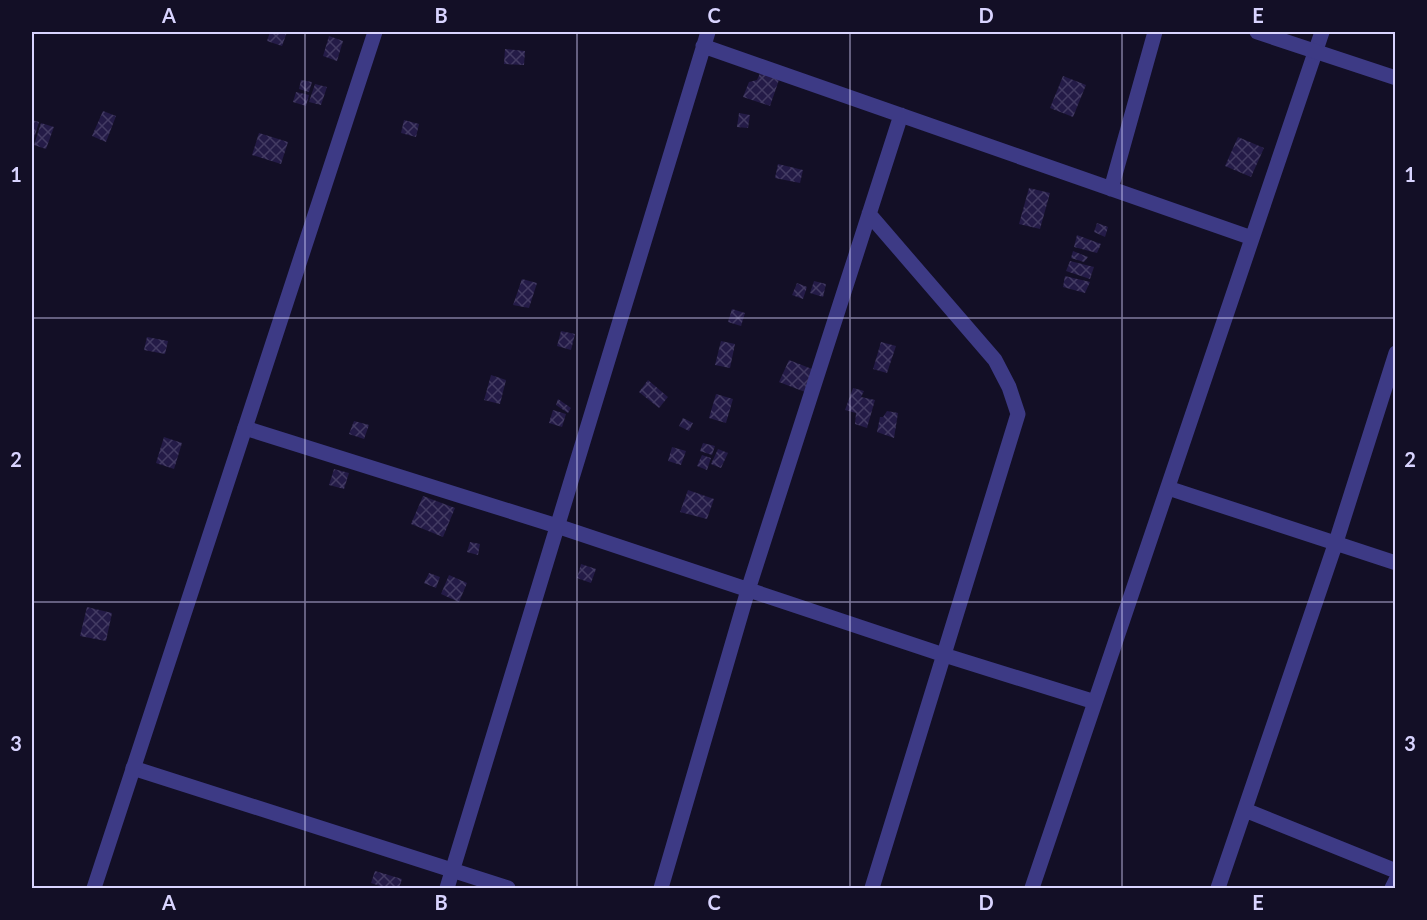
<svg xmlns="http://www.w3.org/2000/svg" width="1427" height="920" font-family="Lato,sans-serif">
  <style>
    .building { fill: url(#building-cross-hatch) }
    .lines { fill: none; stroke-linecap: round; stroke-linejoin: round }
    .minor { stroke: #3d3a85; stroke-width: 15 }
    .tertiary { stroke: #3d3a85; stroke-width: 15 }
    .grid { fill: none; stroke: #d9d4ff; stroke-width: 1.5; stroke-opacity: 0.55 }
    .neatline { fill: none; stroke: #d9d4ff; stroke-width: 2 }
    .grid-label { font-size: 20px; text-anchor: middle; font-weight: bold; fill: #d9d4ff }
  </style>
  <defs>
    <pattern id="building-cross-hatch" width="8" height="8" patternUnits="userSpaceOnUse" patternTransform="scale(1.5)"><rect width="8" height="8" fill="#241b47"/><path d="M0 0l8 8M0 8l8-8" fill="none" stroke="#433b63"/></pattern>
  </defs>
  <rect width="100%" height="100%" fill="#130f26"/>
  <path class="building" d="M270,32H287L282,46L267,41Z
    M329,36L343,41L337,61L323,56Z
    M505,49L525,51L524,65L504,64Z
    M761,71L780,77L770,106L743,97L749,82L757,80Z
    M1063,76L1086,85L1073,117L1050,108Z
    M301,80L312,82L309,92L299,89Z
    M315,84L327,87L321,105L309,102Z
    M296,92L309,95L306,106L293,102Z
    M103,111L116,116L106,142L92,136Z
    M739,113L750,115L748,128L737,127Z
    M32,120L39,122L34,139H32Z
    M404,120L419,124L416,137L401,133Z
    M41,123L54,127L46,149L34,145Z
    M259,133L288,142L281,164L252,155Z
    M1238,137L1264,148L1251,177L1225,166Z
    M778,164L803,170L800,183L775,178Z
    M1029,188L1050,193L1040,229L1019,224Z
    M1097,223L1108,227L1105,237L1094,232Z
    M1077,235L1101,244L1097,253L1074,247Z
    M1073,251L1088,257L1084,262L1071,258Z
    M1070,261L1094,267L1090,279L1066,271Z
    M1065,276L1090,282L1085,293L1063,287Z
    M522,279L537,283L529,308L513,305Z
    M814,281L826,284L823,297L810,293Z
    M797,283L807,287L803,299L792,295Z
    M732,309L745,313L741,326L728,322Z
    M561,331L575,334L571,350L557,346Z
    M147,337L168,341L165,354L144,350Z
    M721,341L735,344L730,368L715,365Z
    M881,342L896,346L887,373L873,369Z
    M789,360L812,369L805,392L779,382Z
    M491,375L506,380L500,404L484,400Z
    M648,380L668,397L659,408L639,392Z
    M853,388L864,391L861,397L875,400L867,428L855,424L856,413L845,410Z
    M716,394L733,399L726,423L709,418Z
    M558,399L571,408L568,413L556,405Z
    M553,410L566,414L562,427L549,423Z
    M887,411L898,413L894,438L877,432L880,417H883Z
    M683,418L693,423L689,431L679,426Z
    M354,421L369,425L364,439L349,434Z
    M164,437L182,443L174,469L156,463Z
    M703,443L715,446L712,455L700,451Z
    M672,447L686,451L681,465L668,461Z
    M718,449L728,453L721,468L711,464Z
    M702,455L711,458L707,470L697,466Z
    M334,469L349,473L344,489L329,485Z
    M688,490L714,499L707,519L680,512Z
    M423,496L455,508L443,537L411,524Z
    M470,542L480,544L478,555L467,552Z
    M581,564L596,569L591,583L577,578Z
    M429,573L440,577L436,588L424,583Z
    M449,575L467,583L459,602L441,594Z
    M87,607L112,613L106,641L80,636Z
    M375,871L402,879L399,888H386L371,883Z"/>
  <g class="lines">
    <path class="minor" d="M703,46L1252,238
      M1111,189L1155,32
      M869,214L995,360L1009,387L1018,414L872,888
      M245,428L557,526L944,655L1095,702
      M1168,488L1396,563
      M133,768L508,888
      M1245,810L1396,871
      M447,888L708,32
      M661,888L748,590L901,115
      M1032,888L1322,32
      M1218,888L1336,542L1396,353
      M1392,888L1396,880"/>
    <path class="tertiary" d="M1257,32L1396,78
      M94,888L375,32"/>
  </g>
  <path class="grid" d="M305,32V888M577,32V888M850,32V888M1122,32V888M32,318H1396M32,602H1396"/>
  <rect width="1427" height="920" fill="none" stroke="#130f26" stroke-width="66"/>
  <rect x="33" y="33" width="1361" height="854" class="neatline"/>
  <g class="grid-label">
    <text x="169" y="23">A</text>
    <text x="441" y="23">B</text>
    <text x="714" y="23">C</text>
    <text x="986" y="23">D</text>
    <text x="1258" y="23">E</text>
    <text x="16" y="182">1</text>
    <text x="1410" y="182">1</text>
    <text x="16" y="467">2</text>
    <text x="1410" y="467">2</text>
    <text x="16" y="751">3</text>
    <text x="1410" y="751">3</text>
    <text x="169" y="910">A</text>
    <text x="441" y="910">B</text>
    <text x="714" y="910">C</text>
    <text x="986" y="910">D</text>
    <text x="1258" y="910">E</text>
  </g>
</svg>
